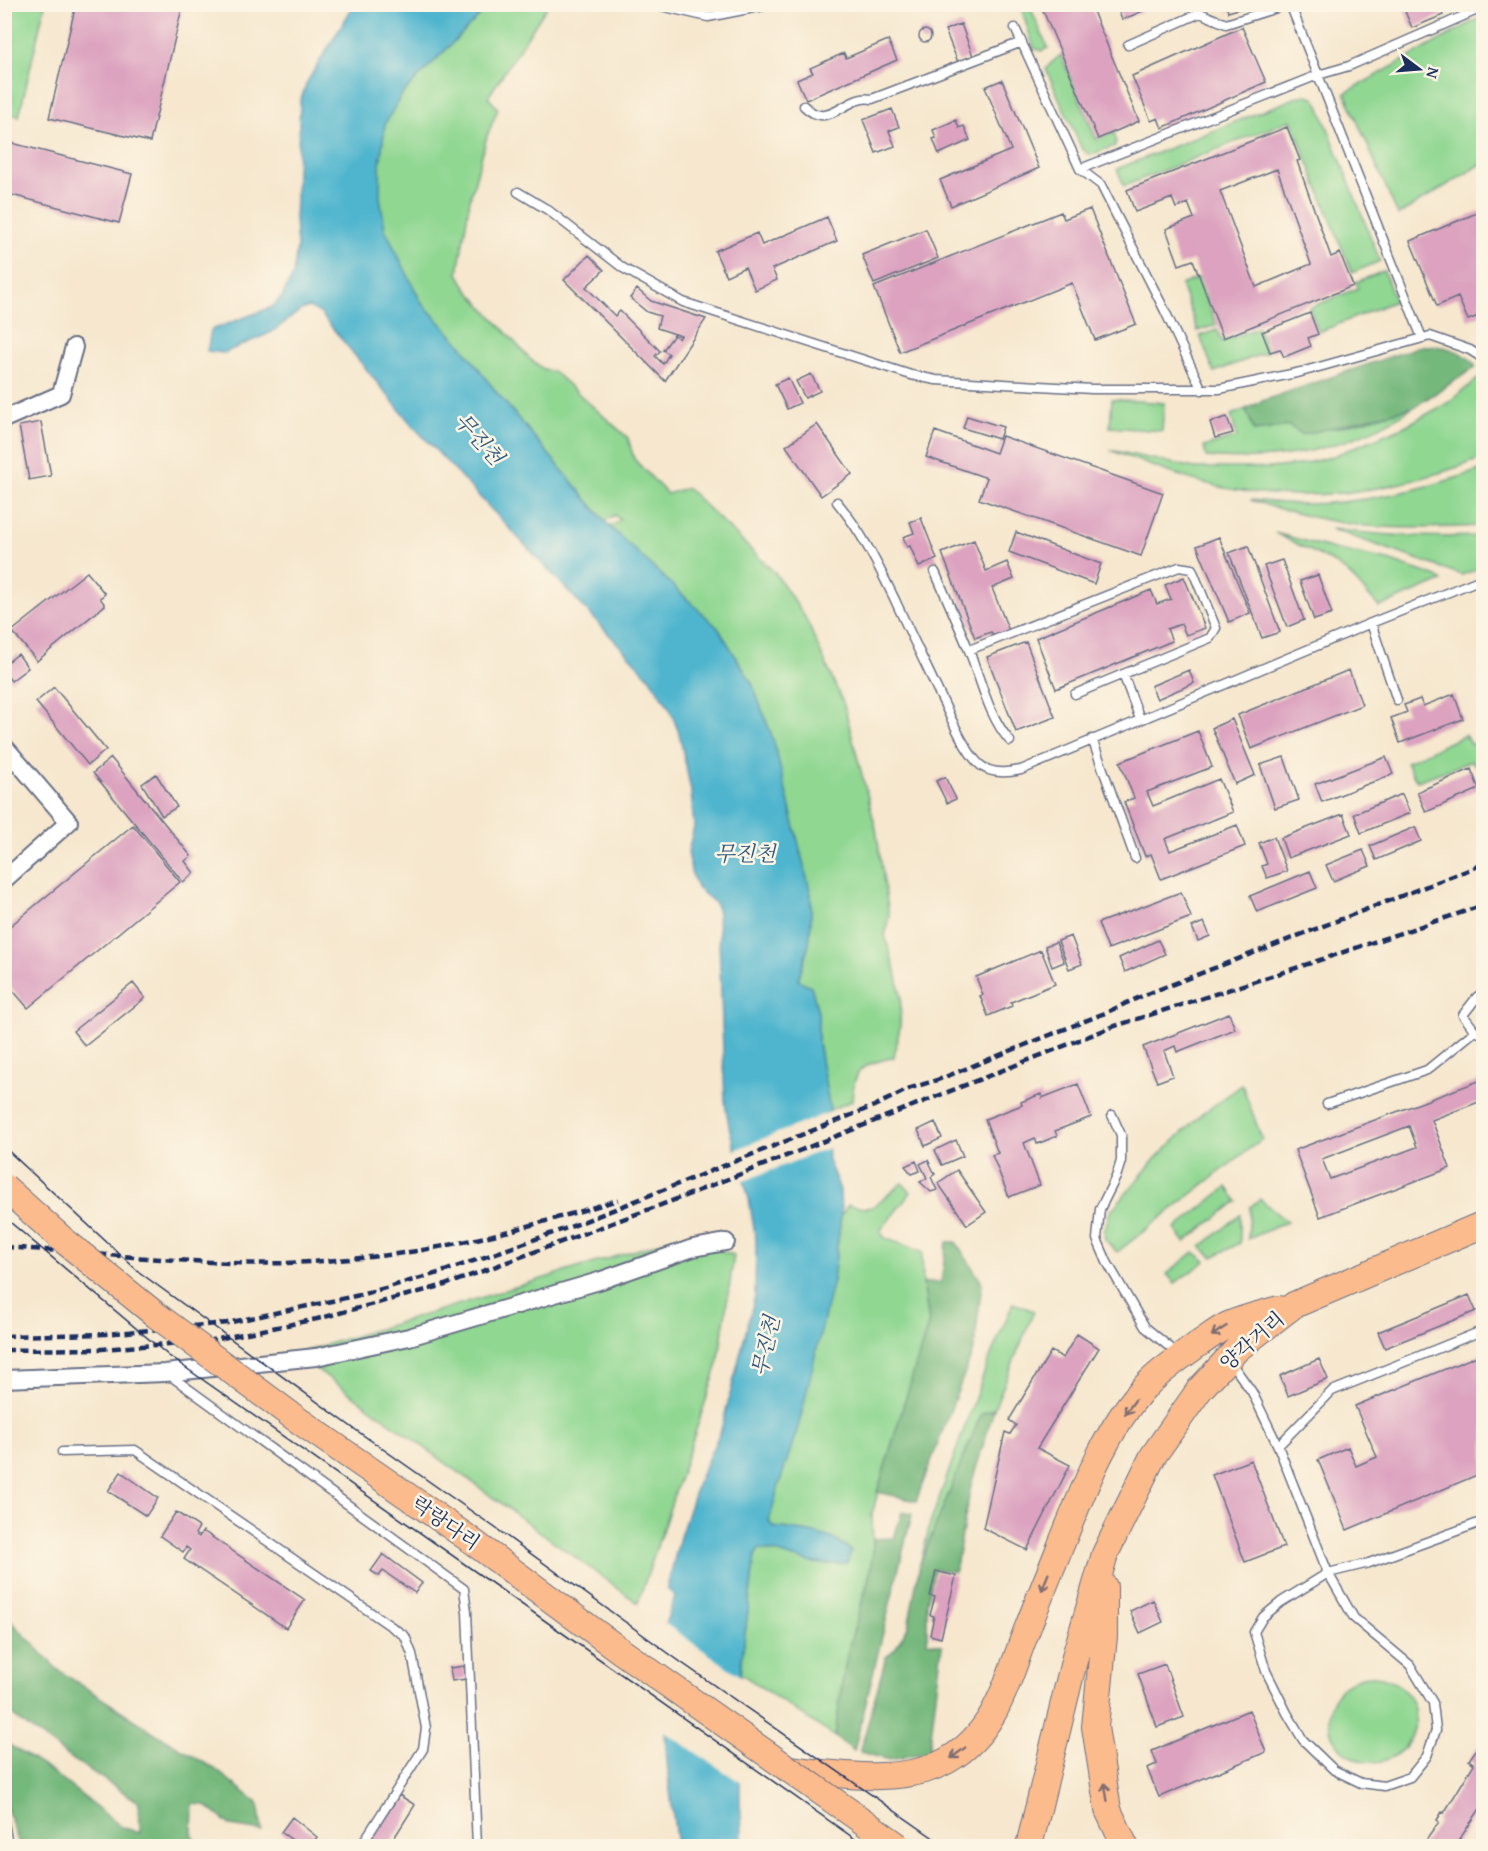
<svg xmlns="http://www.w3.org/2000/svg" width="1488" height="1851" font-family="'Gentium Book Plus','Noto Serif KR',serif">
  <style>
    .green { fill: #90d792; stroke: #568378; stroke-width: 1.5 }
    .forest { fill: #74b87c; stroke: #48746d; stroke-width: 1.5 }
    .water { fill: #4fb5ce; stroke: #357296; stroke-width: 1.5 }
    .pier { fill: #f6e7ce }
    .building { fill: #dca2bf; fill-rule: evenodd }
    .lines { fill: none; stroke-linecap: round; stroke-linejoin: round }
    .lane-casing { stroke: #686f85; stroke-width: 11 }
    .street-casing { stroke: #686f85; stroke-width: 20 }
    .primary-casing { stroke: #686f85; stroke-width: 28 }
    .lane { stroke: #fff; stroke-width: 8 }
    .street { stroke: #fff; stroke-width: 16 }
    .primary { stroke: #fbbb8d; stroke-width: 26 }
    .tram { stroke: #1b2f5e; stroke-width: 1.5 }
    .rail { stroke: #1b2f5e; stroke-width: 4.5; stroke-dasharray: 9 4.5; stroke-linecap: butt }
    .primary-bridge-casing { stroke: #686f85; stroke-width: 28; stroke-linecap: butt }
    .primary-bridge { stroke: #fbbb8d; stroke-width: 26 }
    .oneway { stroke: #806e73 }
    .labels { text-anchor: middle; stroke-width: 5; stroke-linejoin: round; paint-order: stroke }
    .street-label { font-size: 20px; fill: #1b2f5e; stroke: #fcf5e5 }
    .water-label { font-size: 21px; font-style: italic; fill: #2b5780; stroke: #fcf5e5 }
  </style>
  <rect width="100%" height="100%" fill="#fcf5e5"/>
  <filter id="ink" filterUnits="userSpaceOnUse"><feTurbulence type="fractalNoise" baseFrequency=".0167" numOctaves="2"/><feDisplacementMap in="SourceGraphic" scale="12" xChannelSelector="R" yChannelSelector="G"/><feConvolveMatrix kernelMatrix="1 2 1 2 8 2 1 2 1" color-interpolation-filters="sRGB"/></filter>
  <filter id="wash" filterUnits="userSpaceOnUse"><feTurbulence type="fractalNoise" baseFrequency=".008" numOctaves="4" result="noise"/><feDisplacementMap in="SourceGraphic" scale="24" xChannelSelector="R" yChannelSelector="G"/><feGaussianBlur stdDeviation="1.35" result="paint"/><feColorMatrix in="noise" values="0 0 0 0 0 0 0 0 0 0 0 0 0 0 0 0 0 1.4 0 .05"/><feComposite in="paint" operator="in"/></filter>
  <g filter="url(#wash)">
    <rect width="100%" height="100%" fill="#f6e7ce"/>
    <path class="green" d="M5,4L45,5L19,116L5,112Z
      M490,5H548L488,97L498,109L487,136L470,199L458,273L467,289L530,359L543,369L554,372L628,438L634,459L667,494L687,488L776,574L805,617L844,705L876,829L889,915L885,936L896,972L901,996L900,1027L894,1057C862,1066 854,1065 852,1101L830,1110L818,1043V1012L811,986L798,980L809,944L811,922V895L774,742L752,683L718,628L610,527L620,520L615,515L605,521L497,393L461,345L421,302L385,229L380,197V165L385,124L402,94Z
      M1030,7L1048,48L1041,51L1034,48L1022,11Z
      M1483,16V163L1398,215L1345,93Z
      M1061,55L1096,139L1114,132L1116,141L1115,146L1090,155L1082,149L1046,69L1051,63Z
      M1307,95L1313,97L1318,103L1380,261L1352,273L1291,120L1124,186L1117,169L1300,96Z
      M1384,271L1395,301L1319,332L1309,308L1358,288L1356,282Z
      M1198,278L1216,325L1198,331L1181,285Z
      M1258,328L1267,352L1214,372L1200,336L1217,330L1222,341Z
      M1483,375V458C1410,486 1329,502 1250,492C1202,487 1155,467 1110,450L1195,468H1270L1298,465L1331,457L1403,427L1446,404Z
      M1112,399L1164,403L1162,431L1110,427Z
      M1414,407C1353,448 1278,464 1206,457L1204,447L1237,437L1231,415L1246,409L1254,431L1289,426L1336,428Z
      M1483,469V526C1449,527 1415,529 1381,527C1337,525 1291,513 1250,500C1267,501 1284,504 1301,504C1362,504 1426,489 1483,469Z
      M1331,529C1382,536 1432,538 1483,536V567L1462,575Z
      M1275,533L1334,549L1388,560L1437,577L1442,581L1379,607L1348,573L1331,561Z
      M1465,735L1471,745L1483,740V774L1472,761L1417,781L1406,762Z
      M1242,1085L1262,1139L1117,1252L1105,1240L1104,1232L1110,1212L1156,1158L1202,1114Z
      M902,1183L911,1192L880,1231L885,1238L922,1252L923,1283L929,1322L872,1513L873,1553L869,1577L849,1647L835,1737L740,1673L755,1556L759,1549C775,1550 789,1557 805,1561C819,1565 833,1564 847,1563L851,1551C833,1532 797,1530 773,1527L769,1521L833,1280L841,1215L848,1205L864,1208L873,1207Z
      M1227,1187L1237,1201L1185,1242L1175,1229Z
      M1260,1199L1287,1222L1248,1239L1250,1207Z
      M1240,1215V1243L1213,1257L1201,1247Z
      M679,1237L734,1255L718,1364L638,1603L296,1354Z
      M1194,1252L1206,1261L1175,1283L1167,1274Z
      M1013,1303L1034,1311L994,1409L981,1415L920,1564L930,1524L988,1362Z
      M1329 1719a43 43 0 1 1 86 0a43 43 0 1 1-86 0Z"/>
    <path class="forest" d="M1421,346C1440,345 1465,349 1476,367L1414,407L1303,435L1289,426L1254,431L1246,409L1265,400Z
      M947,1242H956L982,1283L974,1348L916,1501L877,1492L929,1322L923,1283L941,1282Z
      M994,1409L971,1485L955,1572L934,1569L927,1603V1642L942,1645L929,1752L890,1760L860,1752L886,1657L895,1649L908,1627L920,1564L981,1414Z
      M902,1512L912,1514L854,1751L835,1737C839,1707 842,1676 849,1647C858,1611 874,1577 873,1539L894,1538Z
      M5,1604L11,1621L58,1670L158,1735L215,1769L258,1803L262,1831L231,1826L205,1805L193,1804L192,1832L196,1846H20L5,1803V1742L52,1772L122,1827L140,1833L139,1802L72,1759L5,1710Z"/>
    <path class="water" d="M354,5H490L402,94L385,124L380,165V197L385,229L421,302L461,345L497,393L610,527L718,628L752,683L774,742L811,895V922L809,944L798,980L811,986L818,1012V1043L830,1110L826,1114L828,1160L840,1190L841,1215L833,1280L799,1424L779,1485L769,1521L773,1527C797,1530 833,1532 851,1551L847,1563C833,1564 819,1565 805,1561C789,1557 775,1550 759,1549L755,1556L740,1673V1802L743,1846H677L668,1775L659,1641L675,1597L667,1588L680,1537L699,1479L721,1430L755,1296L756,1241L749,1199L730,1131L725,1103L718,913L715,903L697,888L691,871L688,852L694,827L691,791L679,733L669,707L649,677L413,426L320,313L309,307L301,310L272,332L224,353L207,351L211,330L272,307L282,297L293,275L297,247L295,220L300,102L307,82Z"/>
    <path class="pier" d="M833,1111L829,1115L831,1147L741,1182L732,1151Z
      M663,1622L743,1678V1784L662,1730L656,1641Z"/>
    <g id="blocks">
      <path class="building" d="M76,4H183L150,142L49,118Z
        M1046,4H1090L1139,121L1098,139L1041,6Z
        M1116,4H1143L1145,10L1122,20Z
        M1402,4H1439L1443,15L1412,28Z
        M1226,5H1252L1228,12Z
        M961,24L973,56L958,62L945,30Z
        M1242,27L1266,82L1162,128L1158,118L1151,121L1132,76Z
        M919 36a6 6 0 1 1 12 0a6 6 0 1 1-12 0Z
        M888,40L897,60L806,100L797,80L813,73L810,68L844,53L846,58Z
        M1002,80L1039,168L951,206L940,180L1011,150L985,87Z
        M892,109L899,127L889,131L895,146L876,153L863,120Z
        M956,120L959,128L964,126L970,140L939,154L933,139L936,138L933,130Z
        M1287,127L1300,160L1297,161L1331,257L1340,253L1353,286L1223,338L1193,260L1179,265L1166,229L1194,218L1188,203L1176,208L1172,198L1135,212L1127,190ZM1277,169L1311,264L1256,287L1220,191Z
        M4,141L132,174L119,223L4,193Z
        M1090,209L1136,324L1095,340L1072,283L900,352L874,287L1061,212L1064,219Z
        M1484,210V314L1468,320L1458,297L1437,306L1410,241Z
        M827,217L837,241L772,269L777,280L755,290L745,267L726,276L715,251L757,233L762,245Z
        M926,229L938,258L874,284L862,255Z
        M589,255L604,270L586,287L615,316L620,311L660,351L655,356L663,364L669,354L663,350L674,335L679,339L681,336L657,328L660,316L647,312L630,298L637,289L651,301L706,319L665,381L564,280Z
        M1310,313L1318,334L1308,338L1311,346L1284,357L1280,349L1270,352L1262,332Z
        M811,374L820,391L805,398L796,381Z
        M788,378L800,403L787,409L775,384Z
        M967,416L1003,427L999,439L963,428Z
        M1227,417L1233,433L1215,438L1210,422Z
        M41,422L51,476L29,480L19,426Z
        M817,424L852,474L821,496L786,446Z
        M935,431L996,453L1002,436L1163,493L1141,556L979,499L987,478L926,457Z
        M921,518L937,559L919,567L910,546L907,547L903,537L914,533L910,522Z
        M1016,532L1101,564L1094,584L1009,552Z
        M1219,537L1250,613L1229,622L1197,546Z
        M974,540L986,571L1007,562L1014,579L992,588L1009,631L994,637L991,632L975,638L942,553Z
        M1248,546L1280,632L1262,638L1229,553Z
        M1282,560L1304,620L1287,627L1264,566Z
        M87,572L105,594L100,598L105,605L37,661L12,631Z
        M1318,575L1332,614L1314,620L1300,581Z
        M1184,577L1205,628L1186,635L1181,624L1167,629L1172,641L1056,689L1036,638L1151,590L1157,604L1171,599L1165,585Z
        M1026,642L1055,717L1016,732L987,657Z
        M18,654L28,668L11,681L4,672V665Z
        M1189,670L1194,683L1157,699L1151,686Z
        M1349,670L1362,705L1251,749L1238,715Z
        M54,687L106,750L88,765L36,702Z
        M1454,694L1463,719L1400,743L1391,718L1407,712L1404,705L1420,699L1423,706Z
        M1232,719L1255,775L1235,784L1212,728Z
        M1198,731L1212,767L1147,792L1153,806L1219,779L1233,812L1165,839L1170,851L1237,825L1245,846L1161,879L1151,854L1145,856L1124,802L1134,798L1120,762Z
        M1284,757L1299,800L1275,808L1260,765Z
        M1386,757L1393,774L1322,802L1315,784Z
        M111,758L191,856L185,861L194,873L183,882L93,773Z
        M1471,769L1479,789L1426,812L1417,792Z
        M156,774L177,807L162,816L142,784Z
        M945,777L956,799L947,803L936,781Z
        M1402,794L1410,813L1361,833L1354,814Z
        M1343,814L1351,834L1288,858L1281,838Z
        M133,825L180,882L28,1008L4,980V931Z
        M1415,827L1421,841L1376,860L1370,846Z
        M1274,837L1287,871L1267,878L1262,866L1267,864L1259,843Z
        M1363,850L1370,866L1333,881L1326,865Z
        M1310,871L1317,888L1257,912L1250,896Z
        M1181,892L1191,917L1108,949L1098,923Z
        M1204,922L1210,936L1198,941L1192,927Z
        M1071,936L1082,964L1069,969L1058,941Z
        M1158,940L1165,954L1125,972L1119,958Z
        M1056,942L1064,962L1052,967L1045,946Z
        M1041,950L1055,984L1011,1002L1012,1006L988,1016L980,996L983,995L976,977Z
        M133,983L145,998L85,1046L73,1031Z
        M1229,1013L1235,1029L1177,1052L1175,1046L1164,1051L1173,1076L1157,1082L1143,1047Z
        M1484,1079V1100L1432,1120L1450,1168L1320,1217L1295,1150ZM1409,1126L1417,1147L1330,1179L1322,1159Z
        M1078,1084L1091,1117L1055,1131L1057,1136L1037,1144L1035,1138L1024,1143L1040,1185L1009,1197L992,1155L998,1153L985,1119L1022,1105L1021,1102L1041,1094L1042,1098Z
        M935,1122L942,1138L925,1146L918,1130Z
        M956,1140L963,1156L942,1165L935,1150Z
        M928,1160L935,1174L931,1177L937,1190L931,1192L920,1182L927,1178L920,1164Z
        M916,1161L920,1171L912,1174L905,1166Z
        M957,1170L986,1212L967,1225L938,1183Z
        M1469,1295L1476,1311L1385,1348L1378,1332Z
        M1077,1334L1099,1348L1037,1448L1070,1465L1027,1550L983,1528L1000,1454L1005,1432L1010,1434L1016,1425L1009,1420L1051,1351L1063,1358Z
        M1484,1353V1472L1347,1530L1318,1460L1348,1447L1356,1466L1377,1457L1355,1406Z
        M1319,1359L1328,1379L1288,1396L1280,1376Z
        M1251,1460L1284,1547L1245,1562L1212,1475Z
        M121,1472L158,1498L146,1516L108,1491Z
        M176,1512L199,1527L195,1534L199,1537L203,1531L305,1600L286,1628L184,1559L190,1550L186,1547L183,1552L160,1536Z
        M383,1554L422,1583L415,1593L383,1571L379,1576L371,1571Z
        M936,1571L956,1576L941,1638L930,1635L934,1616L930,1615L935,1597L930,1596Z
        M1153,1600L1163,1622L1140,1633L1130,1611Z
        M1165,1664L1184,1717L1157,1727L1138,1674Z
        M464,1666L466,1679L452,1681L450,1668Z
        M1249,1710L1266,1752L1159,1797L1147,1768L1157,1764L1152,1751Z
        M1482,1741L1484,1743V1803L1455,1846H1422L1439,1822L1437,1820L1442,1812L1444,1813L1474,1764L1469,1760Z
        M399,1795L415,1805L389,1846H366Z
        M292,1817L317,1837L310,1846H301L281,1832Z"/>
    </g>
  </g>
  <g filter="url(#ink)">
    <use href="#blocks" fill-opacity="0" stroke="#686f85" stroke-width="1.5"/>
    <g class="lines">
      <defs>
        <path id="lane" d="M652,4L708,17L774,4
          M1290,4L1422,338
          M1015,28L1080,169L1101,185L1165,311L1202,390
          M1128,45L1200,13L1226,24L1289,4
          M804,106C830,132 845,94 872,99L1022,42
          M1080,169L1318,75L1349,66L1484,7
          M518,192L548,210L623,268L683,302L911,375L936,380L1092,389H1219L1301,372L1430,336L1470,350L1484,359
          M837,502C862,532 878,565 895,600C909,631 924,661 938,691C949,713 962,746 978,763C989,775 1007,773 1021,770L1371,623L1484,578
          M935,572C947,599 959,626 970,653C981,681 989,717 1010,741
          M1371,623L1397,700
          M969,650L1179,567L1192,569L1216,628L1210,638L1075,694
          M1123,674L1140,719
          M1092,739L1135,858
          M1475,1031L1463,1015L1477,997L1484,992
          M1327,1104L1427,1070L1475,1031L1484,1035
          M1112,1115L1121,1135V1161L1116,1177L1100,1209L1097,1239L1107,1262L1145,1327L1179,1355
          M1229,1360L1252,1392L1278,1446L1328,1573L1354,1618L1410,1665L1433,1703L1436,1730L1427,1756L1410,1777L1384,1786L1361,1783L1334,1770L1303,1740L1287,1713L1266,1671L1254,1632L1263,1617L1281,1602L1328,1573L1369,1563L1484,1521
          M168,1374L464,1589L467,1612L477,1846
          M1278,1446L1332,1391L1484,1330
          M62,1452L135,1450L405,1636L412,1654L426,1728L423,1749L361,1846
          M4,1822L8,1846"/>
        <path id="street" d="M4,419L61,394L74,347
          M4,746L69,822L4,880
          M4,1379L165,1373L316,1357L409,1337L599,1281L693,1248L726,1242"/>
        <path id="primary" d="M1104,1587V1636L1095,1727L1108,1810L1125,1846
          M788,1769C837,1774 904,1786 948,1760C994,1733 1006,1686 1023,1640C1037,1603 1052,1567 1067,1530C1086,1483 1107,1430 1141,1391C1157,1373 1178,1359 1197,1345C1207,1339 1217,1330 1228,1325C1244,1318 1262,1314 1279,1309
          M1029,1846L1076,1653L1105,1554L1153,1456L1200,1389L1237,1349L1294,1305L1484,1224"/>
      </defs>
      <use href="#lane" class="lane-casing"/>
      <use href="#street" class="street-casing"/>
      <use href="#primary" class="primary-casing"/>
      <use href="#lane" class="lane"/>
      <use href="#street" class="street"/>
      <use href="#primary" class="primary"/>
      <path class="tram" d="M4,1147L139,1272L353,1428L494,1527L682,1663L945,1846
        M4,1217L169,1356L865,1846"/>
      <path class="rail" d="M4,1247C80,1252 155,1260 231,1263C280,1265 331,1261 380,1256C461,1247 540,1223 618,1200
        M4,1336L105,1334L227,1323L360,1295L442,1272L570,1227L874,1106L911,1088L940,1079L1105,1013L1142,996L1484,864
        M4,1350L102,1349L208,1341L317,1319L445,1285L685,1196L1112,1027L1290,970L1484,905"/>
      <defs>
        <path id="primary-bridge" d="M4,1187L62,1239L156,1315L295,1418L465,1536L618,1649L898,1846"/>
      </defs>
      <use href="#primary-bridge" class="primary-bridge-casing"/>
      <use href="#primary-bridge" class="primary-bridge"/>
    </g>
    <defs><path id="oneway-shaft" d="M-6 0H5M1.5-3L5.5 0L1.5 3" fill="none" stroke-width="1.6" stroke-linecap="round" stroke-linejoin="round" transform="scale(1.5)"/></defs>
    <g class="oneway">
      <use href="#oneway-shaft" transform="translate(1219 1331) rotate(147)"/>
      <use href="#oneway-shaft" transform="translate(1130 1407) rotate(126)"/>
      <use href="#oneway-shaft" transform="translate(1045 1582) rotate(112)"/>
      <use href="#oneway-shaft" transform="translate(958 1753) rotate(143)"/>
      <use href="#oneway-shaft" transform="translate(1106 1792) rotate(-99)"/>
    </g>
  </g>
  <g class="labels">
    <g class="street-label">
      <text transform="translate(1252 1341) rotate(-41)" y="7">양각거리</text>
      <text transform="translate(446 1523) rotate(35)" y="7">락랑다리</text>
    </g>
    <g class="water-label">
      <text transform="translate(479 439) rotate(48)" y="7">무진천</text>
      <text x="745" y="861">무진천</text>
      <text transform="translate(766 1346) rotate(-77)" y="7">무진천</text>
    </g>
  </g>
  <rect width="1488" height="1851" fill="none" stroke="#fcf5e5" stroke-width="24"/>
  <g transform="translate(1419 69) rotate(106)" stroke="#fcf5e5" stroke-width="4.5" paint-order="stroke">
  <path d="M0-4.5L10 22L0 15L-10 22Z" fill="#1b2f5e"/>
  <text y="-9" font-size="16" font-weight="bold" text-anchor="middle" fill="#1b2f5e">N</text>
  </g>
</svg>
